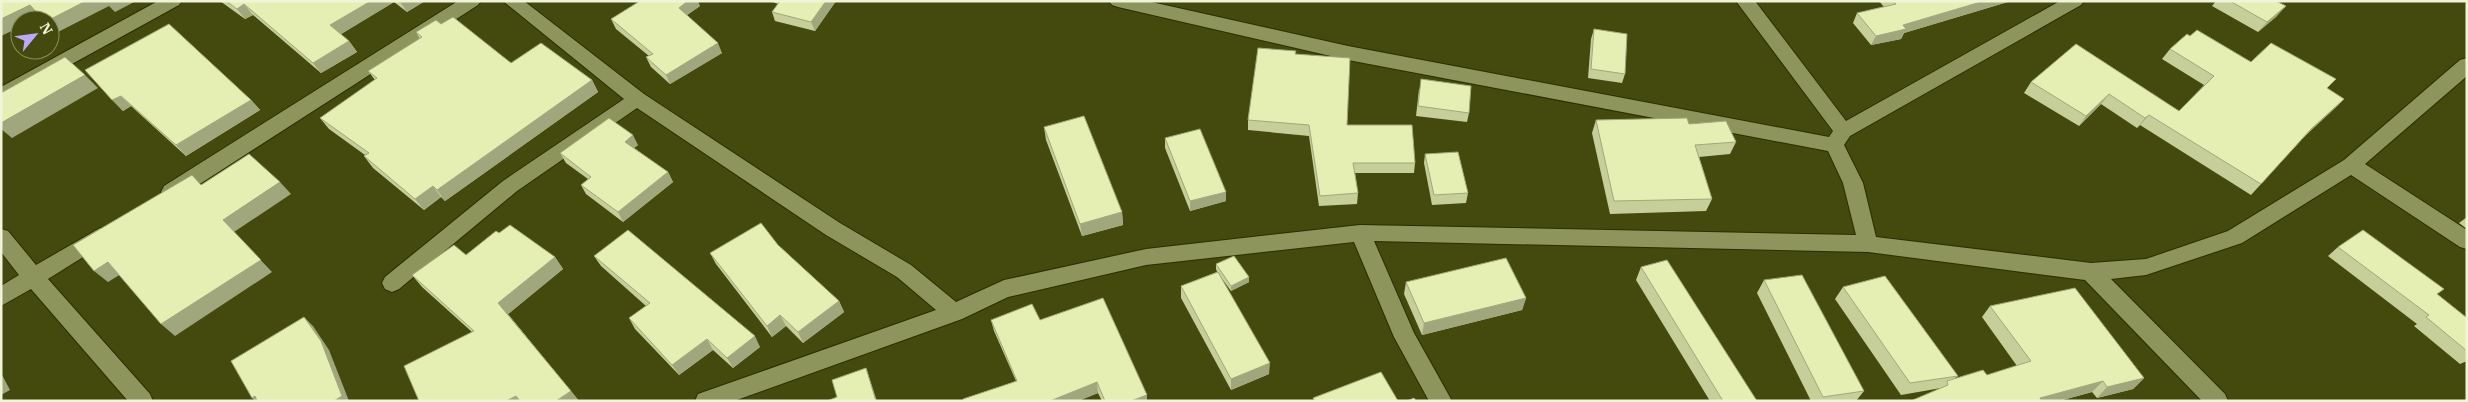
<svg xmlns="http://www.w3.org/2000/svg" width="2468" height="402" font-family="'IBM Plex Serif',serif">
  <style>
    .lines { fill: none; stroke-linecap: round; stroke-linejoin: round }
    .street-casing { stroke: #2a2e02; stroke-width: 2 }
    .street { fill: #8d955c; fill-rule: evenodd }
    .wall { fill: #c6ce9a }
    .shaded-wall { fill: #a1a77d }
    .building { fill: #e6efb3; stroke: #a1a77d }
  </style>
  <rect width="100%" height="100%" fill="#44490e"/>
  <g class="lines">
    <defs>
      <path id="street" d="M158,1H182L179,5L1,103V87Z
        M458,1H481L478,5L178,198L171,200L164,198L161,192L164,186Z
        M503,1H524L644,94L840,223L911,265L956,302L1004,280L1146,249L1360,225L1856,235L1843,183L1828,151L1348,60L1118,7L1112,5L1109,1H1147L1348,46L1829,137L1833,131L1736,1H1755L1846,121L2060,1H2084L2081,5L1850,136L1844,145L1863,183L1876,237L2091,263L2146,259L2228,231L2344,160L2460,60L2467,58V76L2365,164L2467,230V249L2460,247L2351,175L2242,243L2146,275L2111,279L2225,394L2228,401H2202L2085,280L1868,252L1374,241L1414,333L1452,401H1429L1394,337L1354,242L1146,265L1008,297L962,319L734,401H695L698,394L936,310L897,277L826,235L637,108L517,191L399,289L392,292L385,289L382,283L385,277L503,181L624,99Z
        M100,228L107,230L110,236L107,242L48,279L150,394L153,401H128L31,289L1,306V286L19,275L1,252V229L8,231L36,265Z"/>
    </defs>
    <use href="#street" class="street-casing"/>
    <use href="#street" class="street"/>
  </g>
  <path class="wall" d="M220,1H425L407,12L394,2L341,34L349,41L357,52L321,73L253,15L245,19Z
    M770,1H836L815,31L775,21L772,12L778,4Z
    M1879,1H2011L1904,33L1901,39L1871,45L1853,23L1857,13L1884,7Z
    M2216,1H2276L2277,16L2258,32L2212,6Z
    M700,6L687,15L722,53L670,84L651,67L646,57L649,56L616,29L611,19Z
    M441,24L511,63L592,80L598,92L445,201L441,197L424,210L373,168L364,156L365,155L329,129L320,118L375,80L368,71L420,39L416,32Z
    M1594,29L1625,74L1622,83L1588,78L1591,39Z
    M2190,36L2251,62L2327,88L2344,99L2334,109L2305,136L2251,195L2140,125L2137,128L2101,104L2079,126L2024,93L2031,82L2076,44L2179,111L2204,85L2162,59L2170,49Z
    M1295,54L1347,125L1415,163L1414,173H1355L1358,193L1357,204L1319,206L1309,136L1248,130V120Z
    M85,70L251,100L260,110L186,156L131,106L123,111Z
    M1419,89L1469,113L1467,122L1416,116Z
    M1596,120L1689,124L1736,142L1730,154L1699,157L1712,199L1706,211L1610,214L1592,133Z
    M1044,127L1122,212L1123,225L1082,236L1046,140Z
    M1165,138L1226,192V201L1190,211L1165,148Z
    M638,145L634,148L668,172L673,182L623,222L586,194L581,185L588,179L566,163L560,153Z
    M1425,154L1468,193L1466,203L1432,205L1424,163Z
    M2467,217V229L2459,223Z
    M499,233L555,257L563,269L508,314L579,401H419L472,332L422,287L412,275L466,255Z
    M778,245L839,301L844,312L803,343L786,326L772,337L716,264L710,253Z
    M2338,247L2437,294L2467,318V361L2460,364L2414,326L2417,324L2328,256Z
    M594,256L760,347L733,368L713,350L679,375L635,329L629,318L646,306L601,266Z
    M1216,264L1249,277V282L1231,291L1220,276L1269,374L1231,390L1181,298V286L1217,272L1216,269Z
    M1641,267L1757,401H1710L1636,280Z
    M1764,280L1864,391L1856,401H1811L1757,293Z
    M1406,282L1526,298L1522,310L1422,335L1404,294Z
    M1843,287L1958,376L1955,378L1987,375L2017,366L1982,317L1990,306L2144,378L2133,389L2097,398L2092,392L2059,401H1912L1913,400L1941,388L1901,395L1835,299Z
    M991,320H1040L1147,401H1102L1098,393L1078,401H964L1016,381L994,331Z"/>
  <path class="shaded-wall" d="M86,1H136L115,12L109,6L56,33L50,27V20H49Z
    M371,1H393L394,2L338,36L330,25Z
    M401,1H425L407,12L400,2Z
    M688,1H698L700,6L683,18L679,8Z
    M826,1H836L815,31L811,22Z
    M1984,1H2011L1904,33L1901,39L1871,45L1876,36L1903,25Z
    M244,4L253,15L245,19L237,9Z
    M30,5L40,16L33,20H20V27L1,36V19Z
    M2286,6L2277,16L2258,32L2267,22Z
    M349,41L357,52L321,73L313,63Z
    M718,43L722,53L670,84L666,75Z
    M85,75L98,88L12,138L1,129V123Z
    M592,80L598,92L445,201L437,190Z
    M2109,94L2101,104L2079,126L2086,116Z
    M121,96L131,106L123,111L112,100Z
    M2344,99L2334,109L2301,139L2311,129Z
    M251,100L260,110L186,156L176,145Z
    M2149,115L2140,125L2137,128L2145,118Z
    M633,135L638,145L630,151L625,142Z
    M668,172L673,182L623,222L618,212Z
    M280,182L291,194L234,232L272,272L175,336L161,324L223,220Z
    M433,186L441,197L424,210L415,199Z
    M1226,192V201L1190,211V201Z
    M1122,212L1123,225L1082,236L1080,224Z
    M555,257L563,269L507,315L498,303Z
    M108,262L121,274L108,282L94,271Z
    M1249,277V282L1231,291V286Z
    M1526,298L1522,310L1422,335L1424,323Z
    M839,301L844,312L803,343L798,332Z
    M780,315L786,326L772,337L767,326Z
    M304,317L313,326L329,350L349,401H334Z
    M755,336L760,347L733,368L727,358Z
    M707,339L713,350L679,375L672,365Z
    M1270,363L1269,374L1231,390V379Z
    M866,368L877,401H876Z
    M1,373L10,390L1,395Z
    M2144,378L2133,389L2097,398L2107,387Z
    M2103,381L2092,392L2059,401H2037L2040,398Z
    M1097,382L1098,393L1078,401H1050Z
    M571,391L579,401H556Z
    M1147,395V401H1131Z
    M255,396L260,401H255L252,398Z
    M516,396L520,401H506Z"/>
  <path class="building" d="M1,1H86L49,20H43L30,5L1,19Z
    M226,1H371L330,25L349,41L313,63L244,4L237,9Z
    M640,1H688L679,8L718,43L666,75L646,57L653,54L611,19Z
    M780,1H826L811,22L772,12Z
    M1893,1H1984L1903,25L1906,29L1876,36L1857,13L1896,4Z
    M2230,1H2276L2286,6L2267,22Z
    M453,17L511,63L541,43L592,80L437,190L433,186L415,199L364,156L369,153L320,118L377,78L368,71L422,37L416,32L436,20L441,24Z
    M169,24L251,100L176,145L121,96L112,100L85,70Z
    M1594,29L1627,34L1625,74L1591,69Z
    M2197,30L2251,62L2271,43L2336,79L2327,88L2344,99L2311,129L2261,184L2149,115L2145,118L2109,94L2086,116L2031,82L2076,44L2179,111L2214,76L2170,49L2187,34L2190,36Z
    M1258,48L1296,51L1295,54L1350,58L1347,125H1412L1415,163H1353L1358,193L1320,196L1309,125L1248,120Z
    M65,57L85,75L1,123V93Z
    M1421,79L1471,86L1469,113L1418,106Z
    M1084,116L1122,212L1080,224L1044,127Z
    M609,118L633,135L625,142L668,172L618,212L581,185L591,177L560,153Z
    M1687,118L1689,124L1726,121L1736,142L1695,145L1712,199L1614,201L1596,120Z
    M1200,129L1226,192L1190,201L1165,138Z
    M1458,152L1468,193L1434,195L1425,154Z
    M249,154L280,182L223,220L261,260L161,324L108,262L94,271L73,245L192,175L201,185Z
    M761,223L778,245L839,301L798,332L780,315L767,326L710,253Z
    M510,225L555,257L498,303L571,391L556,401H520L516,396L506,401H419L404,366L474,331L412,275L454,245L466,255L496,231L499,233Z
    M628,230L755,336L727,358L707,339L672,365L629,318L650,303L594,256Z
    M2363,230L2444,289L2437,294L2467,318V351L2426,317L2429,315L2338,247Z
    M1234,256L1249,277L1231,286L1216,264Z
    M1506,258L1526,298L1424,323L1406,282Z
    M1667,260L1757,401H1723L1641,267Z
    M1218,272L1270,363L1231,379L1181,286Z
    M1802,275L1864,391L1823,397L1764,280Z
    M1885,276L1958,376L1910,383L1843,287Z
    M2075,288L2144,378L2107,387L2103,381L2040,398L2041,400L2040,401H1914L1913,400L1948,385L1947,381L1983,370L1987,375L2031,361L1990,306Z
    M1103,298L1147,395L1131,401H1105L1097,382L1050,401H964L963,399L1017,381L991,320L1032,304L1040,320Z
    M304,317L321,341L342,396L334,401H257L255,396L252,398L231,361Z
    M866,368L876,401H827L837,397L832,380Z
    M1381,372L1398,401H1315L1313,398Z
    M1414,398L1416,401H1407Z"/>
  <rect width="2468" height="402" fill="none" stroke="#f0f5d7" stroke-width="5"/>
  <g transform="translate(35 35) rotate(61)"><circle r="24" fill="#44490e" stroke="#898e5e"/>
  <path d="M0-4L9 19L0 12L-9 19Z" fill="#bcaaf6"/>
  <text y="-8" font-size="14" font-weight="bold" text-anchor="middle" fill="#f0f5d7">N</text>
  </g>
</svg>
